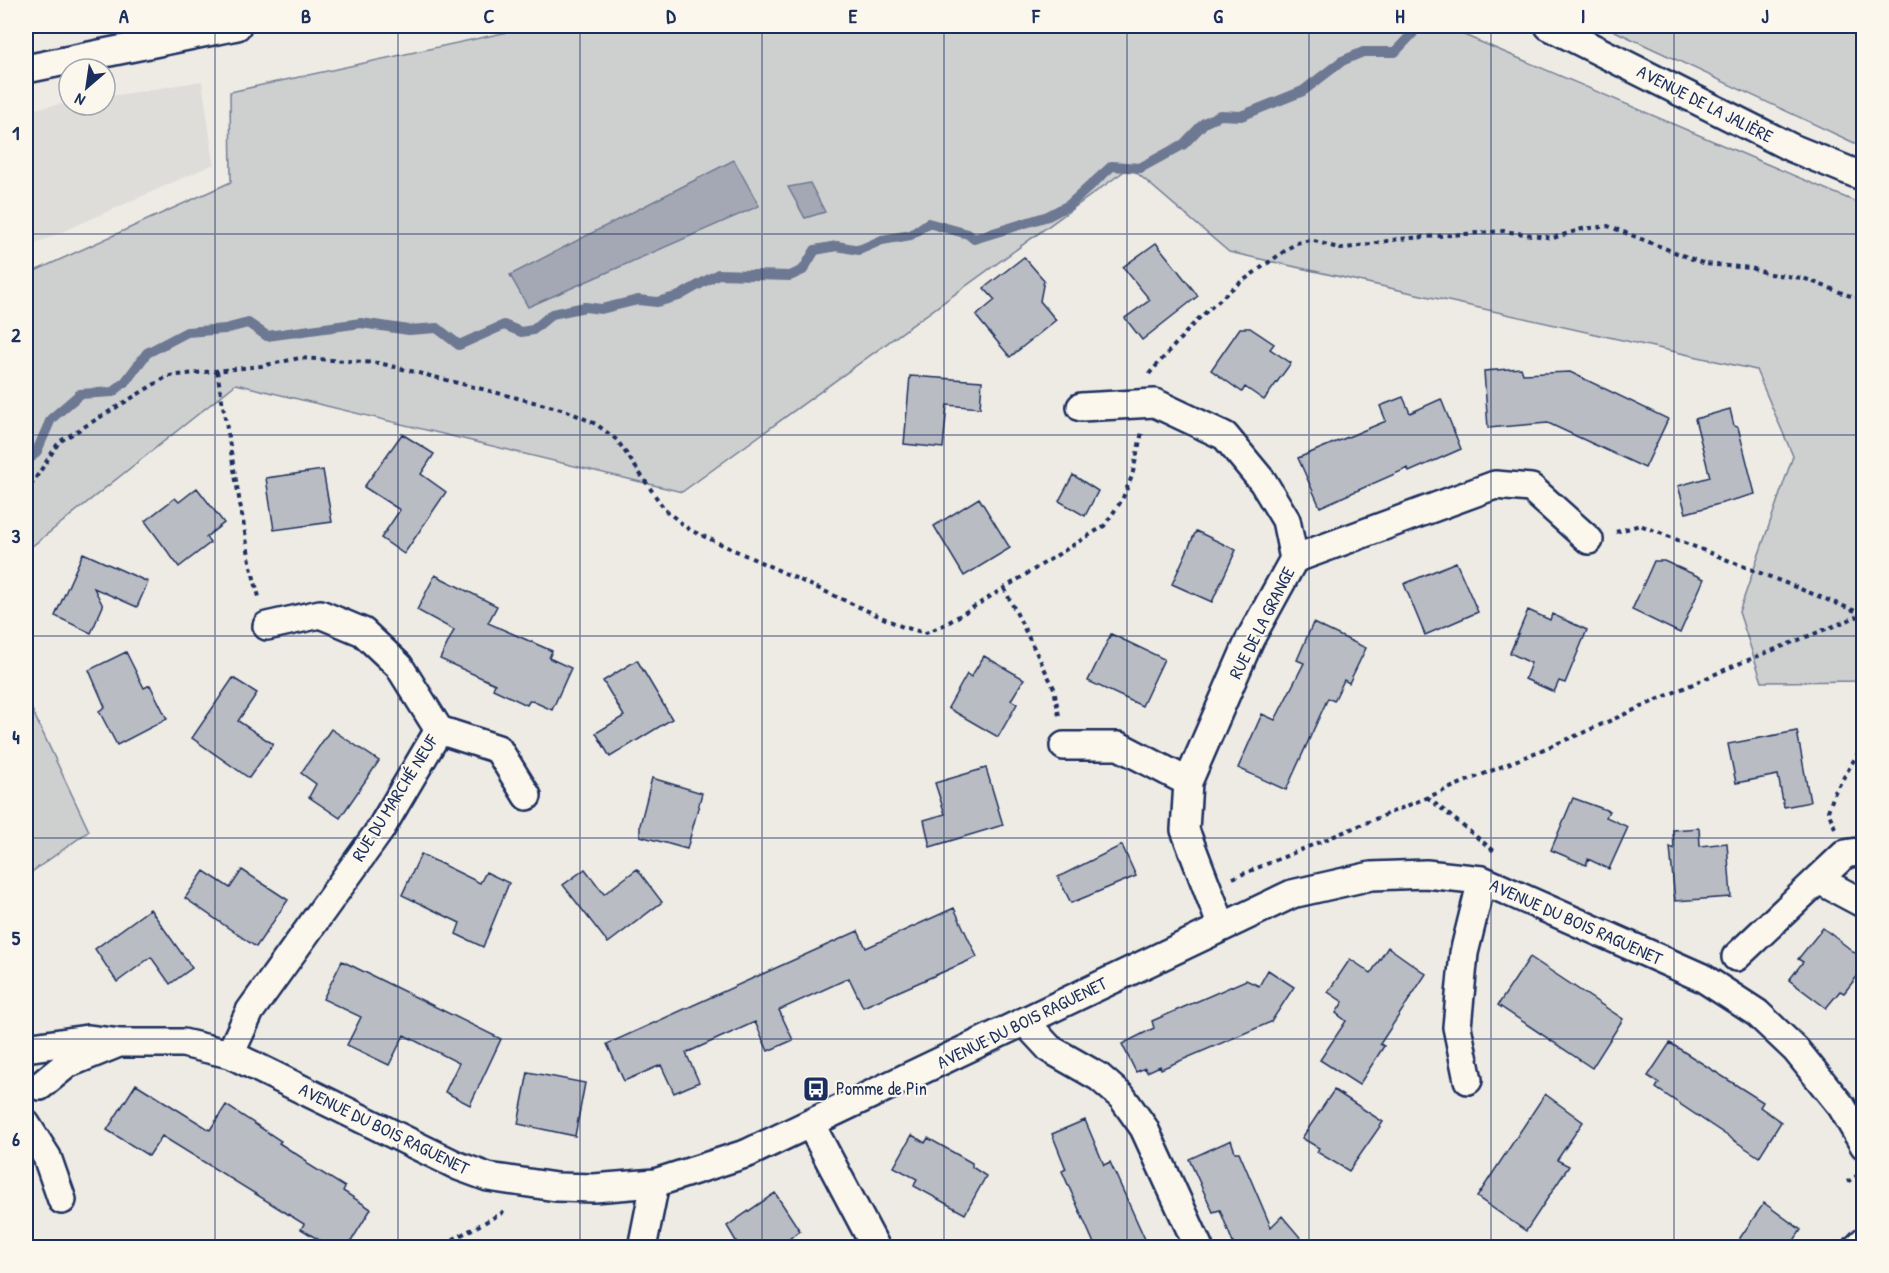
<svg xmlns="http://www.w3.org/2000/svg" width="1889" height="1273" font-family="'Patrick Hand',sans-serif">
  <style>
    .built { fill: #deddda }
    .green { fill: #cecfcf; stroke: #747f96; stroke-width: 1.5 }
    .water { fill: #a3a8b4; stroke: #6d7892; stroke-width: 1.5 }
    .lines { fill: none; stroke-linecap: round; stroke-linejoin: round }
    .stream { stroke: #6d7892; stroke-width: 10 }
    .building { fill: #b9bcc3; stroke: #1b2f5e; stroke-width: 1.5 }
    .minor-casing { stroke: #1b2f5e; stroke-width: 32 }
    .path { stroke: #1b2f5e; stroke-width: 4; stroke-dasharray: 4.5 4.5; stroke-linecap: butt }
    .minor { stroke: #fbf7ec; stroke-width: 27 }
    .grid { fill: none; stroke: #1b2f5e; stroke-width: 1.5; stroke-opacity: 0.55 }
    .labels { text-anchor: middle; stroke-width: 4.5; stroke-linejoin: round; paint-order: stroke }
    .street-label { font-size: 18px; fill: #1b2f5e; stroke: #fbf7ec }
    .poi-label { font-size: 18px; fill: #1b2f5e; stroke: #fbf7ec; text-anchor: start }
    .neatline { fill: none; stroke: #1b2f5e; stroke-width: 2 }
    .grid-label { font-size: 20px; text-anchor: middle; font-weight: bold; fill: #1b2f5e }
  </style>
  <rect width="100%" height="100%" fill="#eeebe4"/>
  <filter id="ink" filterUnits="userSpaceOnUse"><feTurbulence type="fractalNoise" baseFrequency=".0167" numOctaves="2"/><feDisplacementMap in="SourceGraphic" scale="12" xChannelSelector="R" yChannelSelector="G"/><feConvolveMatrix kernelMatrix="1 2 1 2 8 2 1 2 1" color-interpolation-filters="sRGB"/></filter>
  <g filter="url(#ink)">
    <path class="built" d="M202,81L214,164L26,248V110L69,103L105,105V97Z"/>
    <path class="green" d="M535,26H1443L1863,205V681L1762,682L1739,612L1793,456L1756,370L1229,252L1130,167L682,492L236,384L26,551V275L231,182L230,92Z
      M1604,26H1838L1863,36V147Z
      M26,697L89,831L26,876Z"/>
    <path class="water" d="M734,160L759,206L528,307L510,275Z
      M810,183L825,212L805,218L788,187Z"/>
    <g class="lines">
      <path class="stream" d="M26,463L37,451L51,419L80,394L113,392L126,381L147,353L187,332L225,329L248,323L267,336L361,323L409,330L437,328L459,345L504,325L521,332L533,330L552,314L585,307L601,309L638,300L657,302L679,296L718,274L790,276L803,270L815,250L837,246L859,250L882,240L911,235L928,223L968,234L974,239L1048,216L1069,205L1112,166L1140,168L1184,144L1204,123L1220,115L1241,116L1303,91L1342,61L1363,52H1395L1413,33"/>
    </g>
    <path class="building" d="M1156,243L1198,296L1142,340L1125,318L1150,300L1123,267Z
      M1024,257L1044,280L1040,301L1056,320L1010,357L976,316L995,300L984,288Z
      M1240,328H1250L1274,344L1270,349L1291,363L1264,400L1245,387L1242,392L1211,370Z
      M1521,368L1523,374L1570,372L1668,419L1645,468L1548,423L1488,428L1484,371Z
      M910,376L982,381L980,408L947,405L943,448L904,444Z
      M1403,397L1410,413L1441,399L1461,449L1409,472L1408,468L1320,507L1298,458L1386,421L1380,406Z
      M1730,409L1734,426L1738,427L1755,494L1686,513L1678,486L1710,477L1695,419Z
      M402,434L434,454L421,474L446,492L404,554L381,538L400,510L364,487Z
      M323,470L332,522L274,530L266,478Z
      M1073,475L1098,491L1085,516L1059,501Z
      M197,488L224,523L206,537L210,543L179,567L145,521L175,498L179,502Z
      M979,498L1010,548L964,576L934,526Z
      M1196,531L1236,550L1212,602L1172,584Z
      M83,553L148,582L137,607L94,588L103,606L91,633L55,616Z
      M1654,561H1664L1704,579L1680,633L1632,610Z
      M1456,562L1478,612L1425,635L1404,584Z
      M435,575L497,606L488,623L552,651L549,658L571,668L552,710L530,700L527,705L493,689L495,684L440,659L454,630L417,610Z
      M1528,610L1550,620L1552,614L1587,630L1565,683L1559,681L1554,692L1525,679L1531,663L1510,653Z
      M1313,623L1366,648L1349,683L1344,680L1334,701L1328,698L1286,790L1238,768L1262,714L1275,720L1304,663L1297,660Z
      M1111,634L1164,659L1142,706L1088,681Z
      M126,652L144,688L150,685L167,719L117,745L99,711L105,707L89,670Z
      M984,656L1024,679L1011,700L1017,704L998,737L948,708L967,674L971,677Z
      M637,660L672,719L610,757L596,733L624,716L603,681Z
      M233,678L257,693L238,721L273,744L249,778L192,738Z
      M331,729L379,761L340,818L309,797L316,784L301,773Z
      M1797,731L1810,802L1784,807L1778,775L1736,783L1728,744Z
      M986,768L1003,825L930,847L924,820L945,814L935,783Z
      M652,778L702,793L687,849L640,836V825Z
      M1573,798L1609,811L1606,817L1628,827L1609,869L1588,859L1586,865L1551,850Z
      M1699,828L1700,846L1727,843L1731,897L1675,901L1670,847L1674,849L1673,830Z
      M1122,845L1136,876L1071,903L1058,877Z
      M421,854L480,883L486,872L509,883L483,947L456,934L460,923L402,895Z
      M585,869L604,894L637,869L662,902L608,943L563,885Z
      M242,870L288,900L256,947L185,898L204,871L230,888Z
      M954,908L977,957L863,1007L849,978L779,1010L793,1040L768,1051L755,1022L686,1053L699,1082L674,1093L661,1065L624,1081L607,1044L858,931L866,948Z
      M150,909L192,968L170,984L151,957L117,982L95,949Z
      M1823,928L1863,959V969L1844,993L1840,991L1826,1008L1789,980L1803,962L1798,959Z
      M1388,947L1426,974L1380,1044L1384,1046L1359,1085L1320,1060L1346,1021L1336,1013L1343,1002L1328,992L1350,959L1371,973Z
      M1530,957L1623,1019L1592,1068L1498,1005Z
      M342,961L501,1039L470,1105L445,1092L459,1063L404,1035L389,1065L347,1045L361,1017L323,999Z
      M1268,970L1294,987L1271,1022L1161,1069L1160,1066L1147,1072L1145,1068L1136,1072L1122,1044L1154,1028L1152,1021L1246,980L1259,986Z
      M1670,1043L1763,1102L1760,1107L1781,1122L1759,1157L1656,1088L1659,1083L1648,1076Z
      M528,1072L585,1083L575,1136L518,1124Z
      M136,1084L210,1130L226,1105L281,1141L279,1143L307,1161L306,1163L345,1187L343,1191L371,1209L347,1248H332L301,1229L304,1224L162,1136L149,1156L107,1130Z
      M1334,1090L1383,1122L1349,1171L1317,1152L1319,1148L1302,1138Z
      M1545,1094L1583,1122L1557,1160L1569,1166L1526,1231L1477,1197Z
      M1085,1120L1104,1165L1110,1162L1149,1248H1096L1062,1171L1066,1169L1052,1134Z
      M912,1135L925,1143L928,1138L972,1163V1167L986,1176L965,1214L914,1186L917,1179L894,1167Z
      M1231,1140L1235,1152H1239L1271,1227L1282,1216L1309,1248H1235L1220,1210L1213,1212L1189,1159Z
      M775,1193L800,1231L790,1238L793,1248H740L727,1226Z
      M1764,1203L1801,1230L1789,1248H1733Z"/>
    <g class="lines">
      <defs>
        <path id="minor" d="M1549,26L1792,148L1864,177
          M26,69L237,26
          M1081,407L1155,403L1225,436L1263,482L1286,520L1294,559
          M439,730L498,749L527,796
          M1064,746H1119L1188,782
          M1819,880L1864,904
          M1222,927L1185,830L1188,782L1250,639L1294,559L1495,485L1531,488L1589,540
          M1736,957L1845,854L1864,851
          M1025,1022L1050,1049L1099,1077L1122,1097L1144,1128L1199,1248
          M119,1043H183L230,1054L458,1166L488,1177L556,1187L594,1188L655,1183L748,1153L1292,894L1371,876L1426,874L1482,880L1703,978L1757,1013L1796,1050L1842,1107L1864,1145
          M26,1048L87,1039L119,1043L67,1064L40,1086
          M230,1054L250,1011L380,830L439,730L399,666L363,632L320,614L267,626
          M1468,1080L1457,1027L1464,953L1482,880
          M26,1124L47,1157L62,1200
          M811,1125L876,1248
          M642,1248L655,1183
          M1857,1248L1864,1241"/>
      </defs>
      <use href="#minor" class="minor-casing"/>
      <path class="path" d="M1864,324L1858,333L1864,360
        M217,371L251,567L259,597
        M1149,374L1196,321L1234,287L1296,243L1311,240L1341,249L1399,239L1504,231L1553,238L1582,229L1608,226L1705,264L1751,268L1769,274L1803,278L1853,297L1864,298
        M26,493L59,442L168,376L261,366L300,358L379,363L565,410L596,424L617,440L665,510L690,530L903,627L926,633L946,624L1104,526L1122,500L1132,476L1142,432
        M1616,532L1640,525L1863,614
        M1004,588L1054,688L1059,716
        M1427,797L1494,851
        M1835,828L1828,811L1835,792L1864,743
        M1233,878L1580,734L1738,664L1864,614
        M1847,1182L1860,1174
        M437,1248L502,1213L504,1209"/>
      <use href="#minor" class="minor"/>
    </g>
  </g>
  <path class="grid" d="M215,26V1248M398,26V1248M580,26V1248M762,26V1248M944,26V1248M1127,26V1248M1309,26V1248M1491,26V1248M1674,26V1248M26,234H1864M26,435H1864M26,636H1864M26,838H1864M26,1039H1864"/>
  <defs>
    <symbol id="bus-square" viewBox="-11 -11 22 22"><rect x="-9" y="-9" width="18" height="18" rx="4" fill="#1b2f5e" stroke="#fbf7ec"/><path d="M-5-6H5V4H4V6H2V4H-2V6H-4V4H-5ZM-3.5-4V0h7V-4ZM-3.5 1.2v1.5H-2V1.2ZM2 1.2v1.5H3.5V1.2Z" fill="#fff"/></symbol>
  </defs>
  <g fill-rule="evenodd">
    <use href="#bus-square" x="801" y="1074" width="30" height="30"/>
  </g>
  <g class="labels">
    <g class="street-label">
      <text transform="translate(1705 104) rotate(27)" y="6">AVENUE DE LA JALIÈRE</text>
      <text transform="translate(1262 623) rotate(-63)" y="6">RUE DE LA GRANGE</text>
      <text transform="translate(395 798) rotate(-58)" y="6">RUE DU MARCHÉ NEUF</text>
      <text transform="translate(1576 922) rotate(24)" y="6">AVENUE DU BOIS RAGUENET</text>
      <text transform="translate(1022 1023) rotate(-26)" y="6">AVENUE DU BOIS RAGUENET</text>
      <text transform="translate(384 1129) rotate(26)" y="6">AVENUE DU BOIS RAGUENET</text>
    </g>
    <g class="poi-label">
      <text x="836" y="1095">Pomme de Pin</text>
    </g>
  </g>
  <rect width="1889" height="1273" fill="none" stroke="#fbf7ec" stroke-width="66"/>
  <g transform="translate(87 87) rotate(209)"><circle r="28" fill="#fbf7ec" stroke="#a1a7b3" stroke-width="1.5"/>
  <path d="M0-4.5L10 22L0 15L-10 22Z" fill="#1b2f5e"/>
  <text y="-9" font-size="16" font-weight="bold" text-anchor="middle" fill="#1b2f5e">N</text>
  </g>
  <rect x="33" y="33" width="1823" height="1207" class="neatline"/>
  <g class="grid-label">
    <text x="124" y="23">A</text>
    <text x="306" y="23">B</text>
    <text x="489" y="23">C</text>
    <text x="671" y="23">D</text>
    <text x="853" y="23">E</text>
    <text x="1036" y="23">F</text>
    <text x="1218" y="23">G</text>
    <text x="1400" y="23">H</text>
    <text x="1583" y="23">I</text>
    <text x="1765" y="23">J</text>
    <text x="16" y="140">1</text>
    <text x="16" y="342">2</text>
    <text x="16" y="543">3</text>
    <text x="16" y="744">4</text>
    <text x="16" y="945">5</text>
    <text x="16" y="1146">6</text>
  </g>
</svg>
